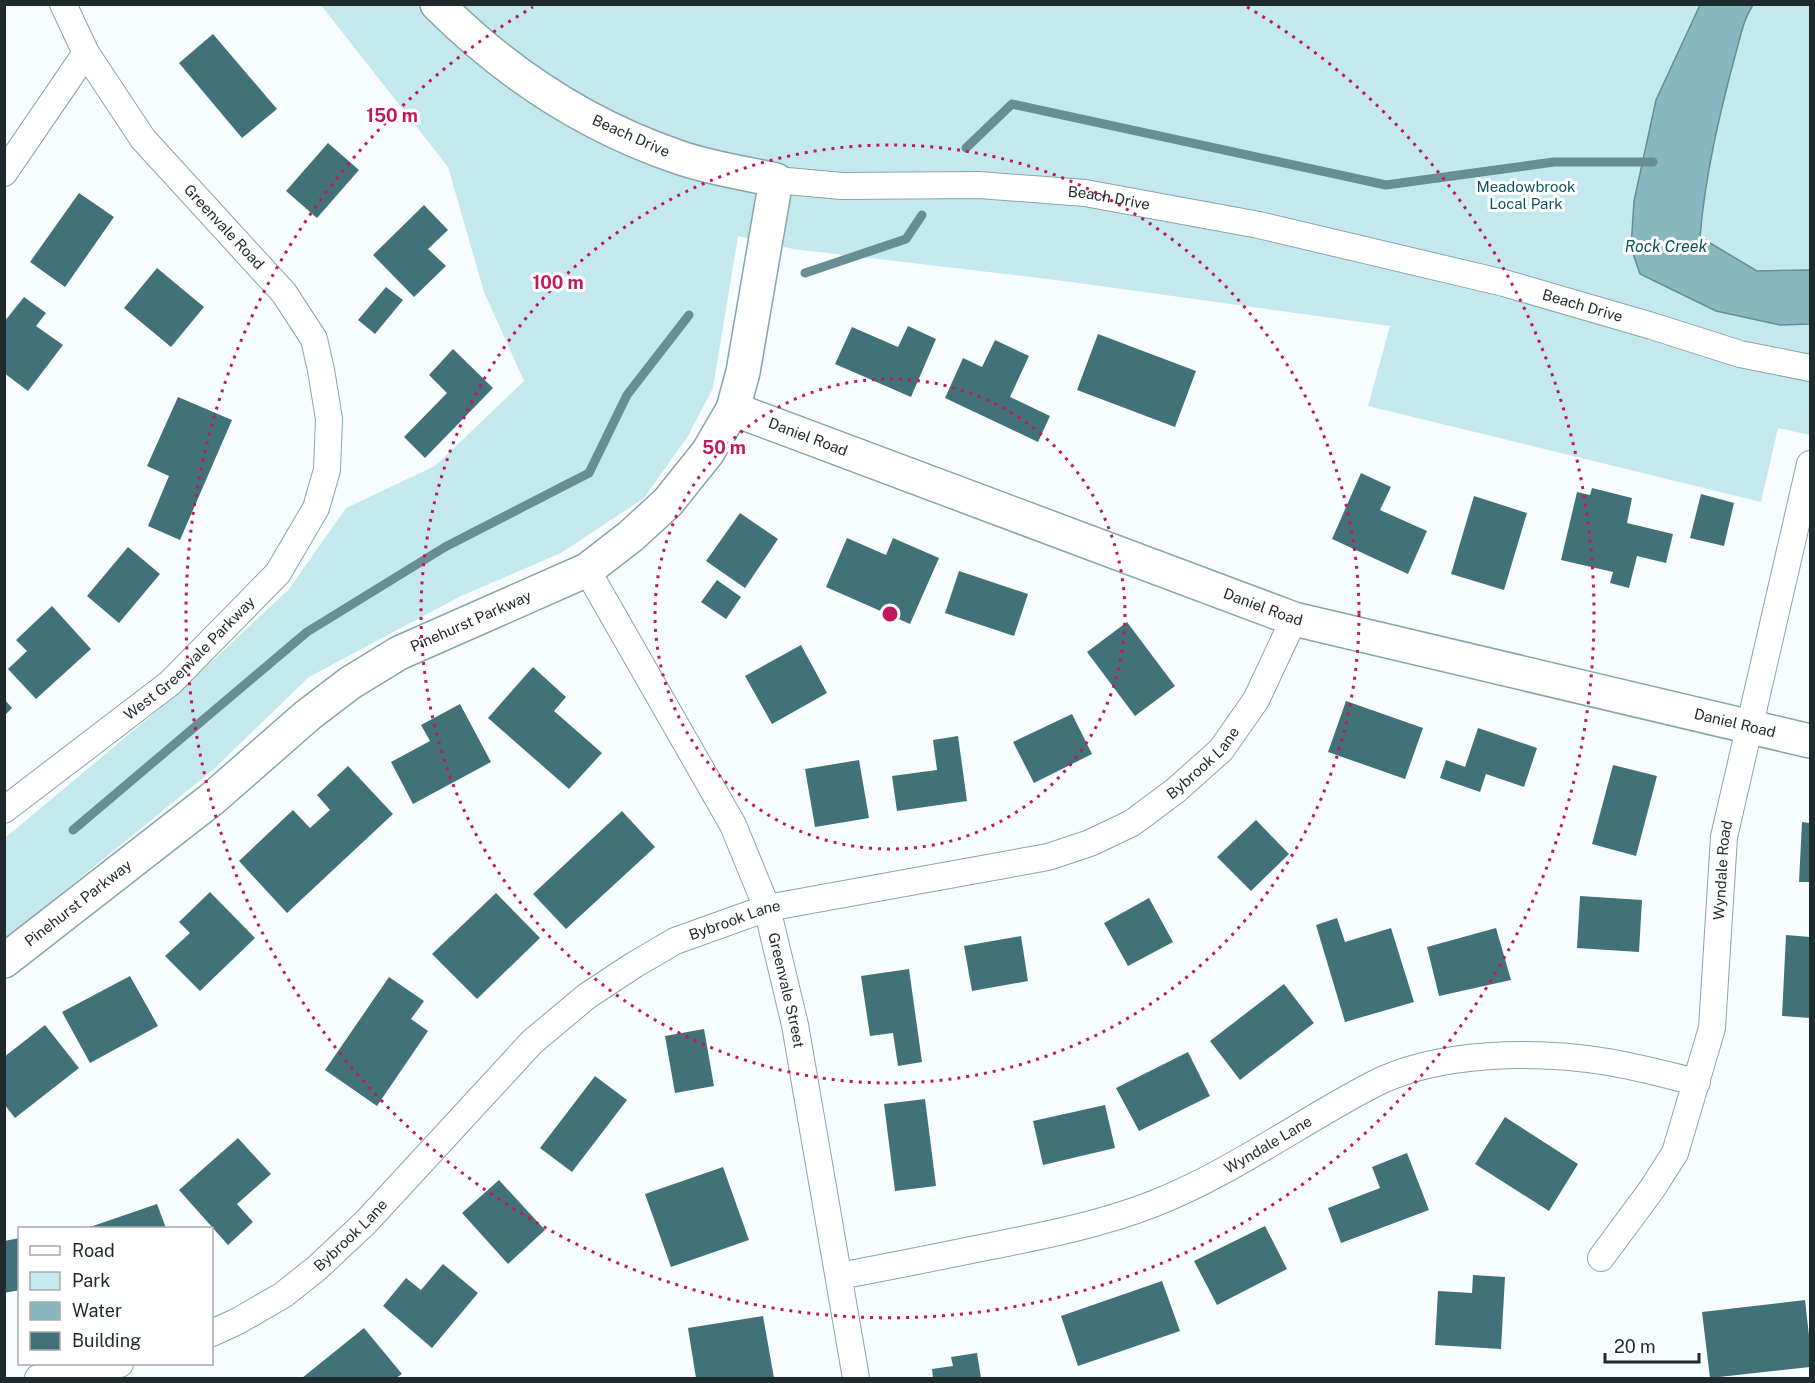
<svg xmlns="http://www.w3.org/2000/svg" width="1815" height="1383" font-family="'Public Sans',sans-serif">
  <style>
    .green { fill: #c3e9ee }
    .water { fill: #87b8bf; stroke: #688d93; stroke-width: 1.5 }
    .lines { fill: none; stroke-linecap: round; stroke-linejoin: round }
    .stream { stroke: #688d93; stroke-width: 9 }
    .building { fill: #427279 }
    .street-casing { stroke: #87a5a9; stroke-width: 28 }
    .secondary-casing { stroke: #87a5a9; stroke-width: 36 }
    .street { stroke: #fff; stroke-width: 26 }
    .secondary { stroke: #fff; stroke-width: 33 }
    .ring { fill: none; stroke: #c2185b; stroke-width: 3; stroke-dasharray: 3 6 }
    .labels { text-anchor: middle; stroke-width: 6; stroke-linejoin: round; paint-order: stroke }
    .street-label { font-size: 15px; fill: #1f2a2c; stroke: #fff }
    .park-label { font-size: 15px; fill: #0e565e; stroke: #fff }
    .water-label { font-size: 16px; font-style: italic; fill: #08525a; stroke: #fff }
    .centre { fill: #c2185b; stroke: #fff; stroke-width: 3 }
    .ring-label { font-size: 18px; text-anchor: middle; font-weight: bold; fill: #c2185b; stroke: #fff; stroke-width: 6; stroke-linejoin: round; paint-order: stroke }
  </style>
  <rect width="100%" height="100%" fill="#f7fdfe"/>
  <path class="green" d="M321,5H1810V435L1778,428L1761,502L1368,406L1390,326L1064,281L793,249L738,236L713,388L688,436L644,498L561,553L461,596L309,677L214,769L5,939V838L176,695L289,589L346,508L435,466L524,381L484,292L448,167Z"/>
  <path class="water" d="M1700,5H1753C1743,20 1740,39 1735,56C1719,116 1705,176 1700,237L1757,271L1810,270V324L1780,325L1716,311L1640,274L1631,248L1634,201L1656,100Z"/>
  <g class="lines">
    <path class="stream" d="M966,148L1012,104L1386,185L1554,162H1653
      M805,273L906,239L922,215
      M73,830L307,632L445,547L589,473L627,395L689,315"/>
  </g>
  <path class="building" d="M213,34L277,109L242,138L179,63Z
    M328,143L359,170L317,218L286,191Z
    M79,193L114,217L65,287L30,262Z
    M424,205L448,230L428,249L446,266L414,297L373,255Z
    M157,268L204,307L171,347L124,308Z
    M386,287L403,300L375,334L358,320Z
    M24,297L46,313L36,326L63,345L28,391L4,373V322Z
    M908,326L936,339L911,397L835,364L852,327L898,347Z
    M1098,334L1196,371L1175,427L1077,390Z
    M995,340L1029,356L1010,397L1050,416L1038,442L945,398L963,358L982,367Z
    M453,349L493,388L425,458L404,437L447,393L429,375Z
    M178,397L232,420L180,540L148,526L169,476L147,466Z
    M1361,473L1391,487L1380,510L1427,531L1408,574L1332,539Z
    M1592,488L1632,498L1627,523L1673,534L1666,563L1637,556L1629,588L1610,583L1613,572L1561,560L1577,492L1590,495Z
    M1701,494L1734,503L1724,546L1690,538Z
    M1474,496L1527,513L1504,590L1451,574Z
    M740,513L778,539L745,588L706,561Z
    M847,538L886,555L893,538L939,558L910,624L826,587Z
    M128,547L160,574L119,623L87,596Z
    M959,571L1028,594L1014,636L945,613Z
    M717,580L741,597L726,619L701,602Z
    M52,606L91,649L36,699L8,669L27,651L16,640Z
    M1127,622L1175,686L1135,716L1087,652Z
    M801,645L827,693L772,724L745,676Z
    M533,667L566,697L554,711L602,753L569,789L488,718Z
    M5,700L12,708L5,715Z
    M1346,701L1423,728L1405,779L1328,752Z
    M460,704L491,762L413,804L391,762L430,741L421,725Z
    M1072,714L1092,754L1034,783L1013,742Z
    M1478,728L1537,748L1524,787L1486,774L1480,792L1440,778L1446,760L1465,767Z
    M958,736L967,801L897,811L892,776L937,770L933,740Z
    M859,760L869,818L815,827L805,769Z
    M1613,765L1657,776L1636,856L1592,844Z
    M348,766L393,814L287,913L239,861L293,810L310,828L330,810L317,795Z
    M622,811L655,847L566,929L533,894Z
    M1256,820L1289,854L1251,891L1217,857Z
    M1802,822L1810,823V882H1799Z
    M210,892L255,938L200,991L165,956L190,933L179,922Z
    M496,893L540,938L477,999L432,954Z
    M1580,896L1642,900L1639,952L1577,948Z
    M1149,898L1173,942L1128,966L1104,923Z
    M1337,918L1345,942L1391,928L1414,1002L1345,1022L1316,925Z
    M1496,928L1511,980L1439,996L1427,947Z
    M1786,935L1810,937V1018L1782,1016Z
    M1021,936L1028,981L972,991L964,946Z
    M909,969L922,1062L898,1066L893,1033L870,1036L861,976Z
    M130,976L158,1026L90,1063L62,1012Z
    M389,977L424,1001L411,1019L428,1031L377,1106L325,1070Z
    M1284,984L1314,1023L1240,1080L1210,1041Z
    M45,1025L79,1068L15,1118L4,1104V1057Z
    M704,1029L714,1086L675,1093L665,1036Z
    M1188,1052L1210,1096L1139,1131L1116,1088Z
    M595,1076L627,1100L572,1172L540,1148Z
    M925,1099L936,1186L895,1191L884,1104Z
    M1105,1105L1115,1148L1043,1165L1033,1121Z
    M1505,1117L1578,1164L1549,1211L1475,1164Z
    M238,1138L271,1174L237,1204L253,1222L228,1245L179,1190Z
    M1407,1153L1429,1210L1341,1243L1328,1208L1380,1188L1372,1167Z
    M723,1167L749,1240L671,1267L645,1194Z
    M499,1180L545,1230L508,1264L462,1213Z
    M157,1204L166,1228H87Z
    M1265,1226L1287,1269L1217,1305L1194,1261Z
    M20,1238V1290L4,1293V1241Z
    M443,1264L478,1293L432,1348L383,1306L406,1278L421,1290Z
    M1473,1275L1505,1277L1501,1349L1435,1345L1438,1291L1472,1293Z
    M1162,1281L1180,1331L1078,1366L1061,1316Z
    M1805,1300L1810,1344V1367L1710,1378L1702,1312Z
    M763,1316L774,1378H696L688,1328Z
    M364,1328L402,1374L396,1378H302Z
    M977,1353L981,1378H933L932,1369L953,1366L951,1357Z"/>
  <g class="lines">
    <defs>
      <g id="street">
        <path d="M4,173L86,53"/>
        <path id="s1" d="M776,180L842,186L979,185L1085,193L1259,225L1504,283L1652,326L1740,354L1810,368"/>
        <path id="s2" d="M587,570L733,825L767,908L795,1025L856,1378"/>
        <path id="s3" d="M4,810L170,683L278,573L316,508L327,470L329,419L321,370L314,339L284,293L143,139L86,53L63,4"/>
        <path id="s4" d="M1601,1258L1652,1189L1675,1153L1712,1028L1724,837L1810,464"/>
        <path id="s5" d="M839,1276C888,1267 937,1257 986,1247C1042,1236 1099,1225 1153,1204C1230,1174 1299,1123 1372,1085C1436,1051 1538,1050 1608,1062C1638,1067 1667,1075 1697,1082"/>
        <path id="s6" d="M212,1333L238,1321L283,1295L317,1268L366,1222L532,1042L587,996L634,965L675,941L767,908L1048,857L1090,843L1132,823L1175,791L1221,750L1256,700L1294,619"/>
        <path d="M38,1378L120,1364"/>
      </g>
      <g id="secondary">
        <path id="s7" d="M733,409L1294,619L1810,741"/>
        <path id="s8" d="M4,961L212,799L308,715L350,683L399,653L587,570L631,536L668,502L708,452L733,409L743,372L776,180C744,173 709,168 678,157C587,126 505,72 437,4"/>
      </g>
    </defs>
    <use href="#street" class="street-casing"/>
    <use href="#secondary" class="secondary-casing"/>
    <use href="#street" class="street"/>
    <use href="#secondary" class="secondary"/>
  </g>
  <g class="ring">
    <circle cx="890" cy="614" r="235"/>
    <circle cx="890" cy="614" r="469"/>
    <path d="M1247 7A704 704 0 1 1 533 7"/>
  </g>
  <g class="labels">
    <g class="street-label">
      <text transform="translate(631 136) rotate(24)" y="5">Beach Drive</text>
      <text dy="5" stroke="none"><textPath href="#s1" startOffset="334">Beach Drive</textPath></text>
      <text transform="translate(224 227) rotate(47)" y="5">Greenvale Road</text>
      <text dy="5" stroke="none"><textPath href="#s1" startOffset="820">Beach Drive</textPath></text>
      <text dy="5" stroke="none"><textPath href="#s7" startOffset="80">Daniel Road</textPath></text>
      <text dy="5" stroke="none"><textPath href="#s7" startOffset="566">Daniel Road</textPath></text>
      <text dy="5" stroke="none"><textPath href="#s8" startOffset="580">Pinehurst Parkway</textPath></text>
      <text dy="5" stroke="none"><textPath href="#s3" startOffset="240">West Greenvale Parkway</textPath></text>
      <text dy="5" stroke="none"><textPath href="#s7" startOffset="1052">Daniel Road</textPath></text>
      <text dy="5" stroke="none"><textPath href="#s6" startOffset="1179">Bybrook Lane</textPath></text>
      <text dy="5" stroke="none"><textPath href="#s4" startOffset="417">Wyndale Road</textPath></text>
      <text dy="5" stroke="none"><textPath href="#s8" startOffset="94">Pinehurst Parkway</textPath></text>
      <text dy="5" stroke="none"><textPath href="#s6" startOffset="675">Bybrook Lane</textPath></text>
      <text dy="5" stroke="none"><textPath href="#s2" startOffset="468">Greenvale Street</textPath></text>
      <text dy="5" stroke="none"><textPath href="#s5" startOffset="452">Wyndale Lane</textPath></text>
      <text dy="5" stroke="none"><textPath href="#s6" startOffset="171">Bybrook Lane</textPath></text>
    </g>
    <g class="park-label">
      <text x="1526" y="192">Meadowbrook<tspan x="1526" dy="17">Local Park</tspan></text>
    </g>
    <g class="water-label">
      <text x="1666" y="252">Rock Creek</text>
    </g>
  </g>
  <circle cx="890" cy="614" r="9" class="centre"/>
  <g class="ring-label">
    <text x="392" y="122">150 m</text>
    <text x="558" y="289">100 m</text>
    <text x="724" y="454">50 m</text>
  </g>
  <rect width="1815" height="1383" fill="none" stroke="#1f2a2c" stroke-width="12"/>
  <rect x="18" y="1227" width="195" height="138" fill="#ffffff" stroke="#a5aaab" stroke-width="1.5"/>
  <rect x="30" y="1246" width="30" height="9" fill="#ffffff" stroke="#a5aaab" stroke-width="1.5"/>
  <text x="72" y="1257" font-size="18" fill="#1f2a2c">Road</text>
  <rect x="30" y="1272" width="30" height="18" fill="#c3e9ee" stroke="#a5aaab" stroke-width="1.5"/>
  <text x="72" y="1287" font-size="18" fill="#1f2a2c">Park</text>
  <rect x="30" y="1302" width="30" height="18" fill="#87b8bf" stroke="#a5aaab" stroke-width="1.5"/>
  <text x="72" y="1317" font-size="18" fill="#1f2a2c">Water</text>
  <rect x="30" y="1332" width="30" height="18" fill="#427279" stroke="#a5aaab" stroke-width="1.5"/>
  <text x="72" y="1347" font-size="18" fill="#1f2a2c">Building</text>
  <path d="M1605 1353v9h94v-9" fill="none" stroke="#1f2a2c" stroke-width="3"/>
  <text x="1614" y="1353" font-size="18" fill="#1f2a2c" stroke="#ffffff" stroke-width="4.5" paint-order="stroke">20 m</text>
</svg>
